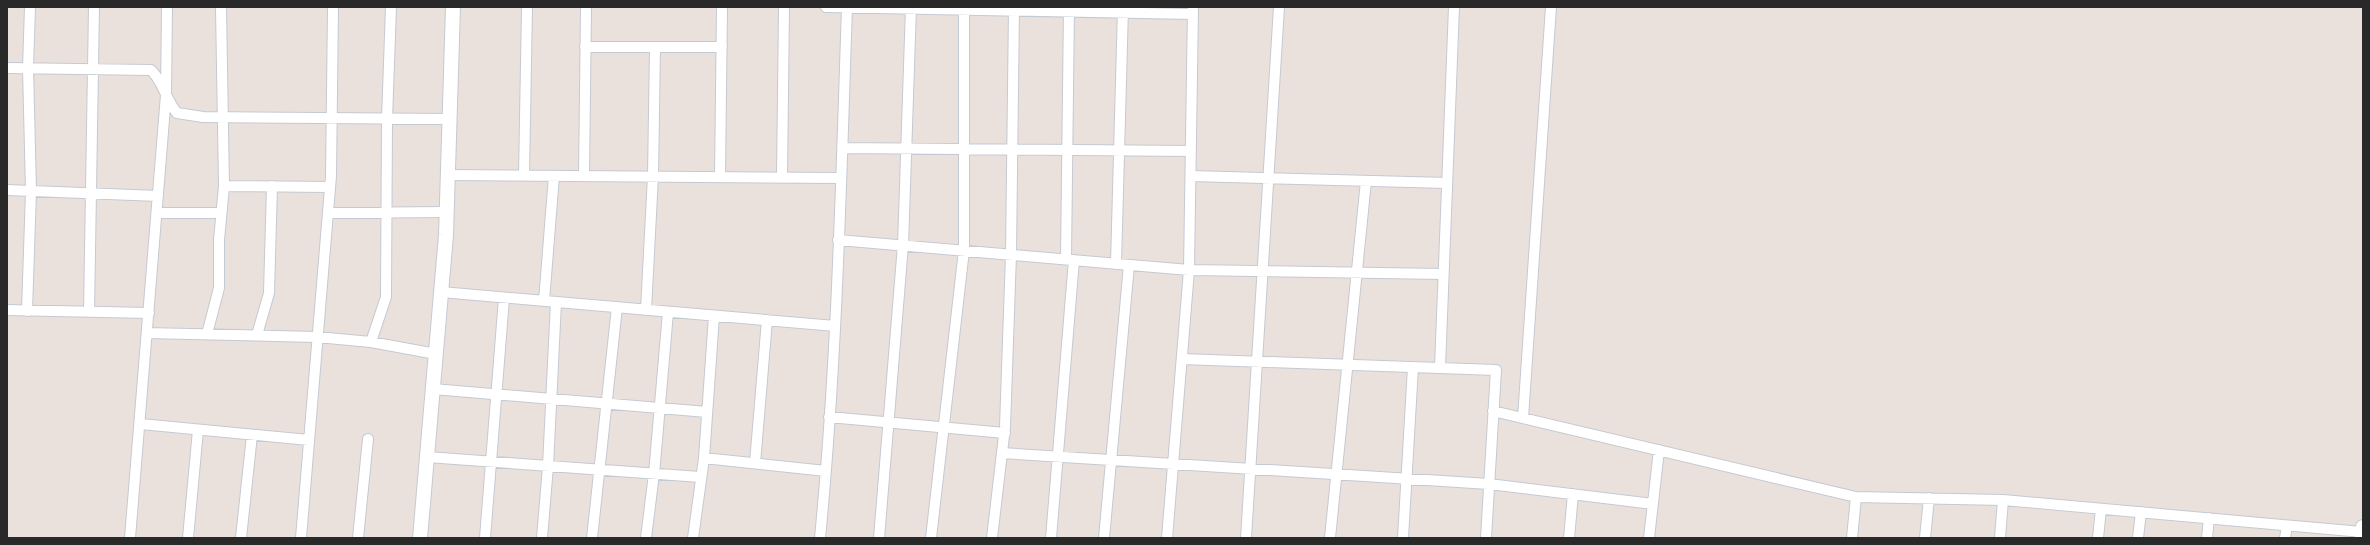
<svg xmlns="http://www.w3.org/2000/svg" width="2370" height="545" font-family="'Exo 2',sans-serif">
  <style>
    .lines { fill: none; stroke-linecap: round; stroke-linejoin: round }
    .minor-casing { stroke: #c4cad2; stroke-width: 12 }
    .secondary-casing { stroke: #c4cad2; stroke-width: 16 }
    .minor { stroke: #fff; stroke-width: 10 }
    .secondary { stroke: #fff; stroke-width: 14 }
  </style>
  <rect width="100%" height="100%" fill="#ebe1dc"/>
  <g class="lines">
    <defs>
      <path id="minor" d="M826,7L1193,14
        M585,47H722
        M7,68L151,70C165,84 164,97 177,113L203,117L450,119
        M842,148L1191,151
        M448,175L841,178
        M524,175L527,7
        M584,176L586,7
        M1191,176L1447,183
        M720,177L722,7
        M782,177L784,7
        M224,186L330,187
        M7,190L158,196
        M157,213H221
        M328,213L447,212
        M838,240L1189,270L1443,274
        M1066,259L1069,7
        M1116,264L1123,8
        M441,292L835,326
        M544,301L554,176
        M7,310L149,313
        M646,310L653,176L655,47
        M27,311L31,191L28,68L30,7
        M89,312L94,7
        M147,333L317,337L371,342L436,354
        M207,334L219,288V240L224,186L221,7
        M257,335L269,293L272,186
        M371,342L386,297L387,119L391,7
        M1182,359L1496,370L1486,538
        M1440,368L1454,7
        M433,389L707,412
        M1493,411L1856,497L2003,500L2362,532
        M829,417L1005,433
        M1523,418L1551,7
        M141,424L309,440
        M1002,453L1489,484L1653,504
        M427,457L700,477
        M704,458L826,471
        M755,463L767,320
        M130,538L166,95L167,7
        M188,538L198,430
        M241,538L252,435
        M301,538L331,176L333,7
        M358,538L368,439
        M485,538L504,298
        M542,538L548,466L556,302
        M592,538L617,307
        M646,538L654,474L668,312
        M693,538L704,458L714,316
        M820,538C837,362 841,184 847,7
        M879,538L903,245L911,7
        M931,538L964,250V7
        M992,538L1005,427L1011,254L1014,7
        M1051,538L1074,260
        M1104,538L1129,265
        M1167,538L1189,270L1193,7
        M1246,538L1279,7
        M1330,538L1366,181
        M1403,538L1413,367
        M1569,538L1573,494
        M1649,538L1659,450
        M1852,538L1856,497
        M1925,538L1929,498
        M2000,538L2003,500
        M2098,538L2101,509
        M2138,538L2141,512
        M2207,538L2209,518
        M2285,538L2287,526"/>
      <path id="secondary" d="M420,538L446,235L453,7
        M2362,538L2363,527"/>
    </defs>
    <use href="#minor" class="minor-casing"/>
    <use href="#secondary" class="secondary-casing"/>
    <use href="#minor" class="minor"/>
    <use href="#secondary" class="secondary"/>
  </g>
  <rect width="2370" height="545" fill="none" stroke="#292929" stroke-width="16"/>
</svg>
